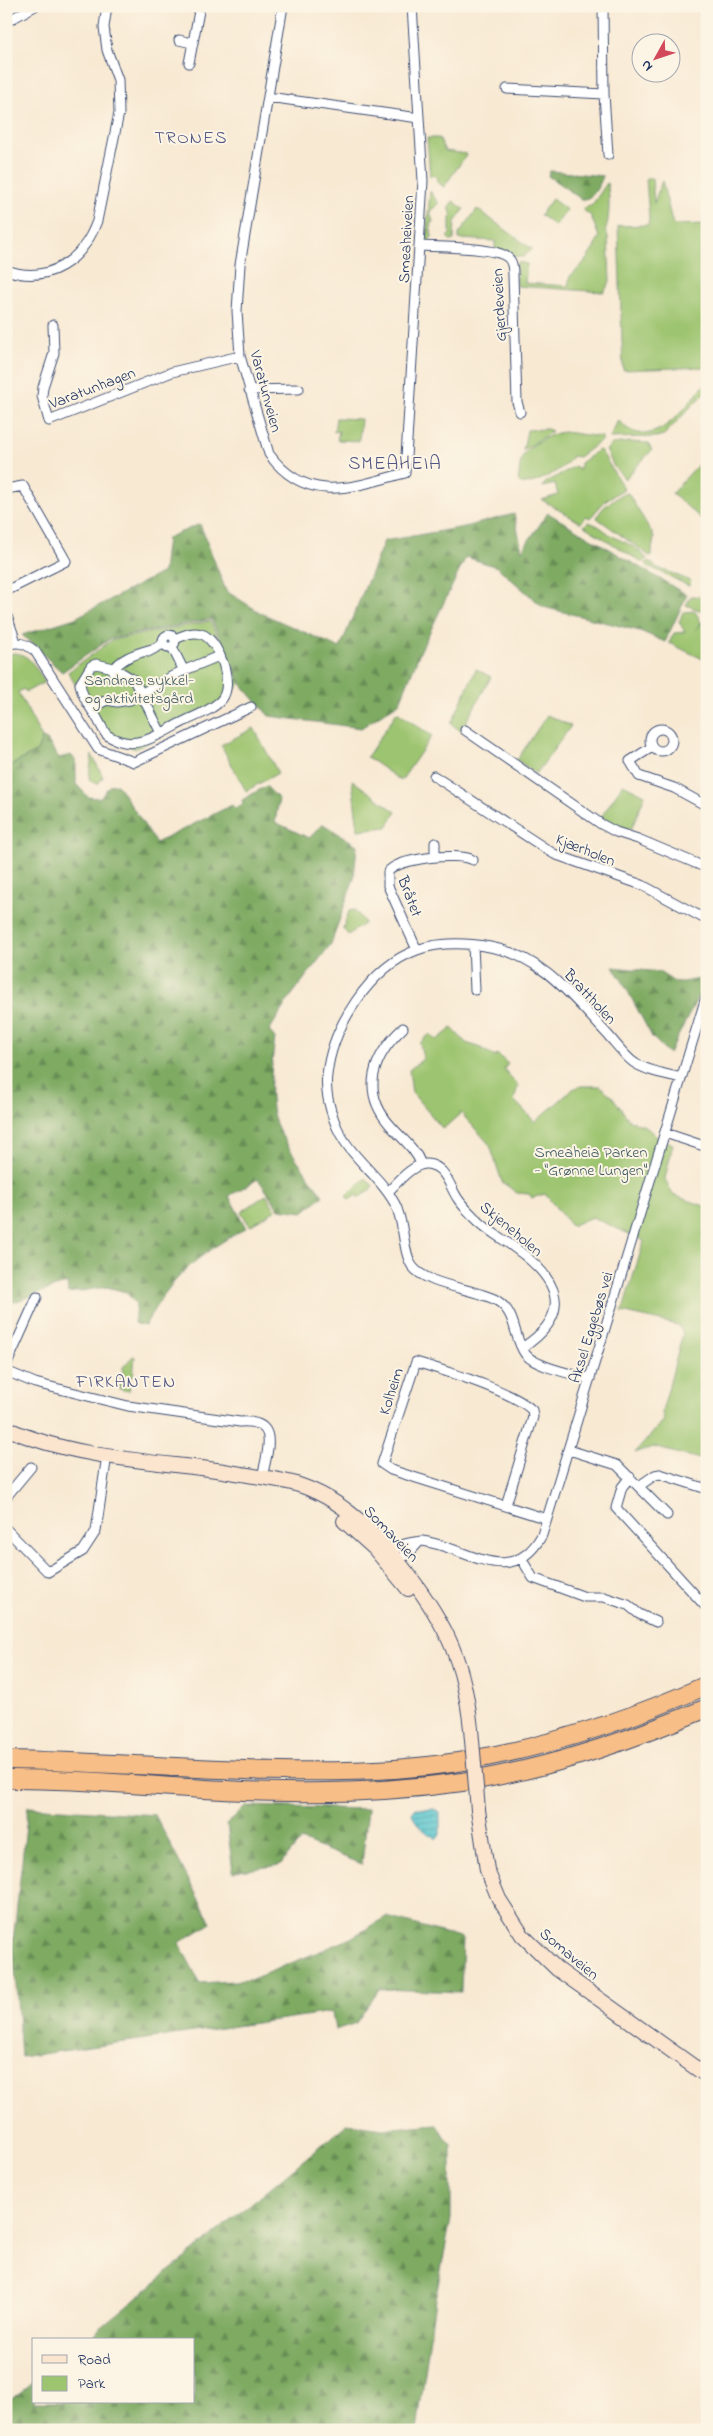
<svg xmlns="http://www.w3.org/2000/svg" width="713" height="2436" font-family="'Indie Flower',sans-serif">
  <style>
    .green { fill: #9dc46f; stroke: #5c7a66 }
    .forest { fill: url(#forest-firs); stroke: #4c6c60 }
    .water { fill: url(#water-rules); stroke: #3a7a96 }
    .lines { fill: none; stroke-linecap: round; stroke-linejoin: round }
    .minor-casing { stroke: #3c4b70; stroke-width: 11 }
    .secondary-casing { stroke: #3c4b70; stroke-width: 16 }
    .motorway-casing { stroke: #3c4b70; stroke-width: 20 }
    .minor { stroke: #fff; stroke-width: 9 }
    .secondary { stroke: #fce5cf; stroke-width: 14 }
    .motorway { stroke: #f7be87; stroke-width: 18 }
    .secondary-bridge-casing { stroke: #3c4b70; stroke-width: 16; stroke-linecap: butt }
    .secondary-bridge { stroke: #fce5cf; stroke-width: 14 }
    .labels { text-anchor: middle; stroke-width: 4; stroke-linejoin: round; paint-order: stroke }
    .street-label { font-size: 16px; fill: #1b2f5e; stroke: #fcf5e5 }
    .park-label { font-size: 16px; fill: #425c63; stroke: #fcf5e5 }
    .neighbourhood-label { font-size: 18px; letter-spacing: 1px; fill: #535684; stroke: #fcf5e5 }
    .quarter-label { font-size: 19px; letter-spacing: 1px; fill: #535684; stroke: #fcf5e5 }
  </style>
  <defs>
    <pattern id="forest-firs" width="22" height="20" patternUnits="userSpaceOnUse" patternTransform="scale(1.25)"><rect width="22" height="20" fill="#7eaa62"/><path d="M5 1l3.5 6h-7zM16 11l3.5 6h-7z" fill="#668b54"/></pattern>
    <pattern id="water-rules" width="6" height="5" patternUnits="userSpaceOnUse" patternTransform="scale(1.25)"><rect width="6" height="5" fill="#58c5cd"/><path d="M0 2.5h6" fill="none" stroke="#48a0aa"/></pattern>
  </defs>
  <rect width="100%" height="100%" fill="#fcf5e5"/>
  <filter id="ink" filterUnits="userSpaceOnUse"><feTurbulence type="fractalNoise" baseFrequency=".02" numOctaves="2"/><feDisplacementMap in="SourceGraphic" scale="10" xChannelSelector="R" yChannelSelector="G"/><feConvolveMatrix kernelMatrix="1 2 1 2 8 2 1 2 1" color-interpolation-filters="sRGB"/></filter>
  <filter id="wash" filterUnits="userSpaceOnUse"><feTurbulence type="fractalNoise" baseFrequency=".0096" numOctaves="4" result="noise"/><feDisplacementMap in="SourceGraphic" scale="20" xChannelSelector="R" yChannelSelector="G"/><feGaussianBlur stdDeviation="1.12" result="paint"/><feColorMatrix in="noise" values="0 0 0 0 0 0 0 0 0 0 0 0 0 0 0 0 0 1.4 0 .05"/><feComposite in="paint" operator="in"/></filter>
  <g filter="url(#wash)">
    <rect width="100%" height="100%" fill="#f8e9d3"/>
    <path class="green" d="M427,138H439L445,151L467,154L444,187L436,181L438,178L433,175L430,177Z
      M646,178H652L654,203L662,181L673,225L707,224V367L623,370L618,226L648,225L649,219Z
      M607,183C610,194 610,221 605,231L608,236L610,282L604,292L517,286L516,264L519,262L527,264L525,283L568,286L570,276C584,265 592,253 599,237L591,216L582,209L592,205Z
      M430,191L439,204L430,211L433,222L430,224L432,227L430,229L432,232L430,233L433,236L430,238L431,242H428L426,237Z
      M552,199L567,210L555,226L540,215Z
      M453,201L464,209L455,222L454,240L451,241L447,237L450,234V218L452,216L449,207Z
      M477,209L532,249L523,257L512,256L495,249V241L459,239V234Z
      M707,382V390L664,435L656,437L610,438L618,420C652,458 685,407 707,382Z
      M336,418L361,419L359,441L337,440L339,431L334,432Z
      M547,429L552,431L523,451L527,430Z
      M564,432L602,437V440L579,457L572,456C568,468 533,486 521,484L518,480C520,472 519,463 523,456C530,444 551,433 564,432Z
      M630,442L648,443L652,450L625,479L614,467L606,450L612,444Z
      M598,450L601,451L624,489L606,500L590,518L586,516L581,523L542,500L558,495L555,484L543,487L545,483L575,466L580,470V463Z
      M707,455V524L672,493Z
      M628,493L652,533L654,538L651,557L597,518C600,507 618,495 628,493Z
      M588,522C603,526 605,533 616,538C629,544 638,548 647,559L643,563L584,526Z
      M648,561L656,567L691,581L689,586L648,566L646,564Z
      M691,596L707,597V613L686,605Z
      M695,611L701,622L696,630L707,617V661L669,643L674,633L685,632L679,622L683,612Z
      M210,621L240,683L224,705L135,749L105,736L68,672L112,640Z
      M13,653C30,653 36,669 45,682L26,692L24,689L18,692L42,738L37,751L6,768V656Z
      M476,669L491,677L461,731L451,724Z
      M397,712L432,736L401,781L367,757Z
      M547,715L571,726L536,774L517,760Z
      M254,728L278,773L246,791L221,745Z
      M92,755L103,777L98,784L90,781L89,777Z
      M352,780L396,812L387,827L358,830Z
      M623,784L645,795L631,830L616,827L601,817Z
      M355,910L365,923L348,935L343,928L349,911Z
      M452,1028L466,1043L479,1047L495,1057L497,1054L508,1064L504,1069L518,1086L514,1100L535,1122L573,1089L581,1086H600L612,1096L629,1120L645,1126L657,1137L673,1144L665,1179L673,1195L707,1207V1226L702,1237L707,1242V1444L700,1459L653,1447L635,1453L664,1420L662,1412L683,1333L678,1325L622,1312L644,1241L592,1217L571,1226L545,1194L532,1198L529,1194L517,1193L502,1182L490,1145L461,1113L443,1129L412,1093L409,1070L423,1059L420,1043L430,1034L437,1040Z
      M366,1178L373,1186L369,1191L358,1198L357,1195L349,1200L346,1196Z
      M266,1195L276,1210L250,1226L241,1212Z
      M133,1356L135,1357L133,1376L130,1378L129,1391L119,1389L123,1367Z"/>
    <path class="forest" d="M550,171L603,176C600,185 592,201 581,199L548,176Z
      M548,513L687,595L665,642L640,631L543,607L497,567L466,557L420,652L400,702L361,728L269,716L242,685L211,619L110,639L62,672L22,635L75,618L163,572L167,538L200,524L226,591L261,613L340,648L384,541L464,527L514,514L522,550Z
      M42,738L47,740L59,758L71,755L76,761V784L88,797L100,798L110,785L117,784L156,843L232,805L235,808L243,804L242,800L266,786L279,799L275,822L309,838L323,824L357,845L354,878L331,944L288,1000L269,1031L275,1038C272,1063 268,1089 273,1114C277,1136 310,1177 323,1196L303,1212L279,1209L258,1179L229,1196L246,1228C199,1254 170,1277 145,1326L134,1323L136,1304L126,1292L107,1287L68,1293L67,1283L6,1305V768L37,751Z
      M613,967L659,972L676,983L700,979L701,991L669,1054L652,1037L623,982Z
      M245,1806L368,1809L362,1864L301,1840L280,1865L233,1872L227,1824Z
      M28,1807L155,1815L211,1923L179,1943L200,1983L250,1980L347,1940L387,1917L463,1938L461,1992L379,1989L356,2023L335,2030L332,2012L21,2057L13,1942Z
      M347,2124L383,2129L436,2124L451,2145V2219L435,2300L417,2430H6V2403L34,2382V2402H194V2340H86Z"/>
    <path class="water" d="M416,1808L434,1809L440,1814V1835L437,1839C427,1834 414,1823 412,1813Z"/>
  </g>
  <g filter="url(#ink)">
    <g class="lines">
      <defs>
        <path id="minor" d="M283,6L240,265L237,311L240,356L269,454C307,506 353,487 405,473L423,181L412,6
          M603,6L604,94L608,155
          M6,22L35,6
          M179,40L192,43
          M189,63L200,6
          M507,89L604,94
          M268,97L419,118
          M420,246C437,247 496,247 507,257C513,261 513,269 513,275L517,402L520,412
          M6,270C49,285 83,260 97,221L119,113L118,80L107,50L104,27L107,6
          M53,325L54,353L43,387L42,396L49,421L172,372L240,356
          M249,390L299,389
          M6,489L23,486L66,561L6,591
          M6,613L16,642
          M163 641a6 6 0 1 1 12 0a6 6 0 1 1-12 0Z
          M6,645C18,641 25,643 35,651L98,749L134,762L251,707
          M172,647L184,671
          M148,652L163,644
          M113,672C118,658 139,653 152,649
          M91,708L107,700L117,702L130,700L178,673L219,656
          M650 740a11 11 0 1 1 22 0a11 11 0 1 1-22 0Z
          M465,730L601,824L616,832L638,839L707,868
          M161,733L134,680L114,668L96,664L91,666L80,684C82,697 90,707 97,718C100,723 103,730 106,734C110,738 115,739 120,741C142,748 162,732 183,722C195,716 213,710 222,699C234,684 220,644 204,635C195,630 184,635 175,639
          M652,747L630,761L639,776L674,788L707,806
          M434,776L554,854L642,885L707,920
          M435,843V857
          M473,945L475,990
          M417,950L388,886V872C398,858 458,852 473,860
          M403,1028C373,1056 360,1091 390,1125C401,1138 415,1148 421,1164
          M665,1133L707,1147
          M388,1192C397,1183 413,1163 427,1164C446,1166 449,1186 458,1199C462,1205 468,1211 473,1216C486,1230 500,1237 515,1248C560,1280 574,1314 522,1348
          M6,1366L37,1297
          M6,1371L35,1383L128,1406L240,1422C281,1419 267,1451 262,1478
          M590,1379C573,1374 537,1367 526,1355C512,1337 518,1313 496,1300C473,1288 427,1286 412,1266C402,1250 405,1223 395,1204C379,1173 347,1157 334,1120C329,1106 325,1089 327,1075C332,1027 370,967 417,950C439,942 467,943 490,947C543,956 573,998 608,1035C616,1044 624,1055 633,1062C646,1071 666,1074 681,1078
          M569,1450L617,1465L667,1515
          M630,1477L622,1487L616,1508L707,1608
          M639,1486L655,1475L660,1474L707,1489
          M6,1497L31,1467
          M506,1505L533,1417L532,1410C511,1390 444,1371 416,1362L382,1464L391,1470L547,1519
          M6,1529L48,1572L83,1551L96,1531L107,1455
          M390,1556C396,1543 410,1543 422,1541C465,1546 511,1591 542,1535L707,994
          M521,1558L533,1578L585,1597H604L628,1605L639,1614L656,1622
          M395,1562L409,1553L419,1542"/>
        <path id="secondary" d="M6,1428C67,1456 144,1461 209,1469C227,1471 244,1475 261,1477C275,1479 288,1481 302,1486C345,1501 381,1538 408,1574C448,1627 464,1662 471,1729
          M344,1521L374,1548L408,1589
          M478,1810L487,1870L499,1899L522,1935L557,1969L707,2076"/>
        <path id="motorway" d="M6,1760C136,1762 265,1777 395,1769C503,1762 609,1729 707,1685
          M6,1779C101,1778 194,1792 289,1792C346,1793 405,1790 462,1782C546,1770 628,1741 707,1708"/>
      </defs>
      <use href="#minor" class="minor-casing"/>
      <use href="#secondary" class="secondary-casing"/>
      <use href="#motorway" class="motorway-casing"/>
      <use href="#minor" class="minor"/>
      <use href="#secondary" class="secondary"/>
      <use href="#motorway" class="motorway"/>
      <defs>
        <path id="secondary-bridge" d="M471,1729L478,1810"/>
      </defs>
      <use href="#secondary-bridge" class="secondary-bridge-casing"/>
      <use href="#secondary-bridge" class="secondary-bridge"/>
    </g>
  </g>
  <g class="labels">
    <g class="street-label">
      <text transform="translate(405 239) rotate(-87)" y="6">Smeaheiveien</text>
      <text transform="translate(498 305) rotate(-93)" y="6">Gjerdeveien</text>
      <text transform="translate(92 387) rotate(-21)" y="6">Varatunhagen</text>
      <text transform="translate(267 391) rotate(75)" y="6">Varatunveien</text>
      <text transform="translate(586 849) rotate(22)" y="6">Kjærholen</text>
      <text transform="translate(411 896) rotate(69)" y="6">Bråtet</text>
      <text transform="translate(591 996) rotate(47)" y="6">Brattholen</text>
      <text transform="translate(512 1228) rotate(40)" y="6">Skjeneholen</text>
      <text transform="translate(590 1327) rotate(-73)" y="6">Aksel Eggebøs vei</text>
      <text transform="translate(390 1391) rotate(-72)" y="6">Kolheim</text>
      <text transform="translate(392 1533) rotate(46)" y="6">Somaveien</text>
      <text transform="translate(570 1953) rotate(40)" y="6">Somaveien</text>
    </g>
    <g class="park-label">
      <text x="139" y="685">Sandnes sykkel-<tspan x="139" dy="18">og aktivitetsgård</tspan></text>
      <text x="591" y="1157">Smeaheia Parken<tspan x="591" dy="18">- "Grønne Lungen"</tspan></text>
    </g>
    <g class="neighbourhood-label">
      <text x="191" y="143">TRONES</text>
      <text x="126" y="1387">FIRKANTEN</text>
    </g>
    <g class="quarter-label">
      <text x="395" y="469">SMEAHEIA</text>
    </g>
  </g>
  <rect width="713" height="2436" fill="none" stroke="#fcf5e5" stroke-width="25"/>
  <rect x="32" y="2338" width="162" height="65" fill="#fcf5e5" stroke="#a2a6af"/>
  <rect x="42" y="2355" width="25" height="8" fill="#fce5cf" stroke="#a2a6af"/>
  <text x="78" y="2364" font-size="15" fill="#1b2f5e">Road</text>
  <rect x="42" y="2376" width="25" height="15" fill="#9dc46f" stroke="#a2a6af"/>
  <text x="78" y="2388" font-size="15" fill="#1b2f5e">Park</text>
  <g transform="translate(656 58) rotate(230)"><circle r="24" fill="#fcf5e5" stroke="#a2a6af"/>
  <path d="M0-4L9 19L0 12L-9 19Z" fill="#d1495b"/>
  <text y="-8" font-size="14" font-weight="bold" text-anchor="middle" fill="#1b2f5e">N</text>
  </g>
</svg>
